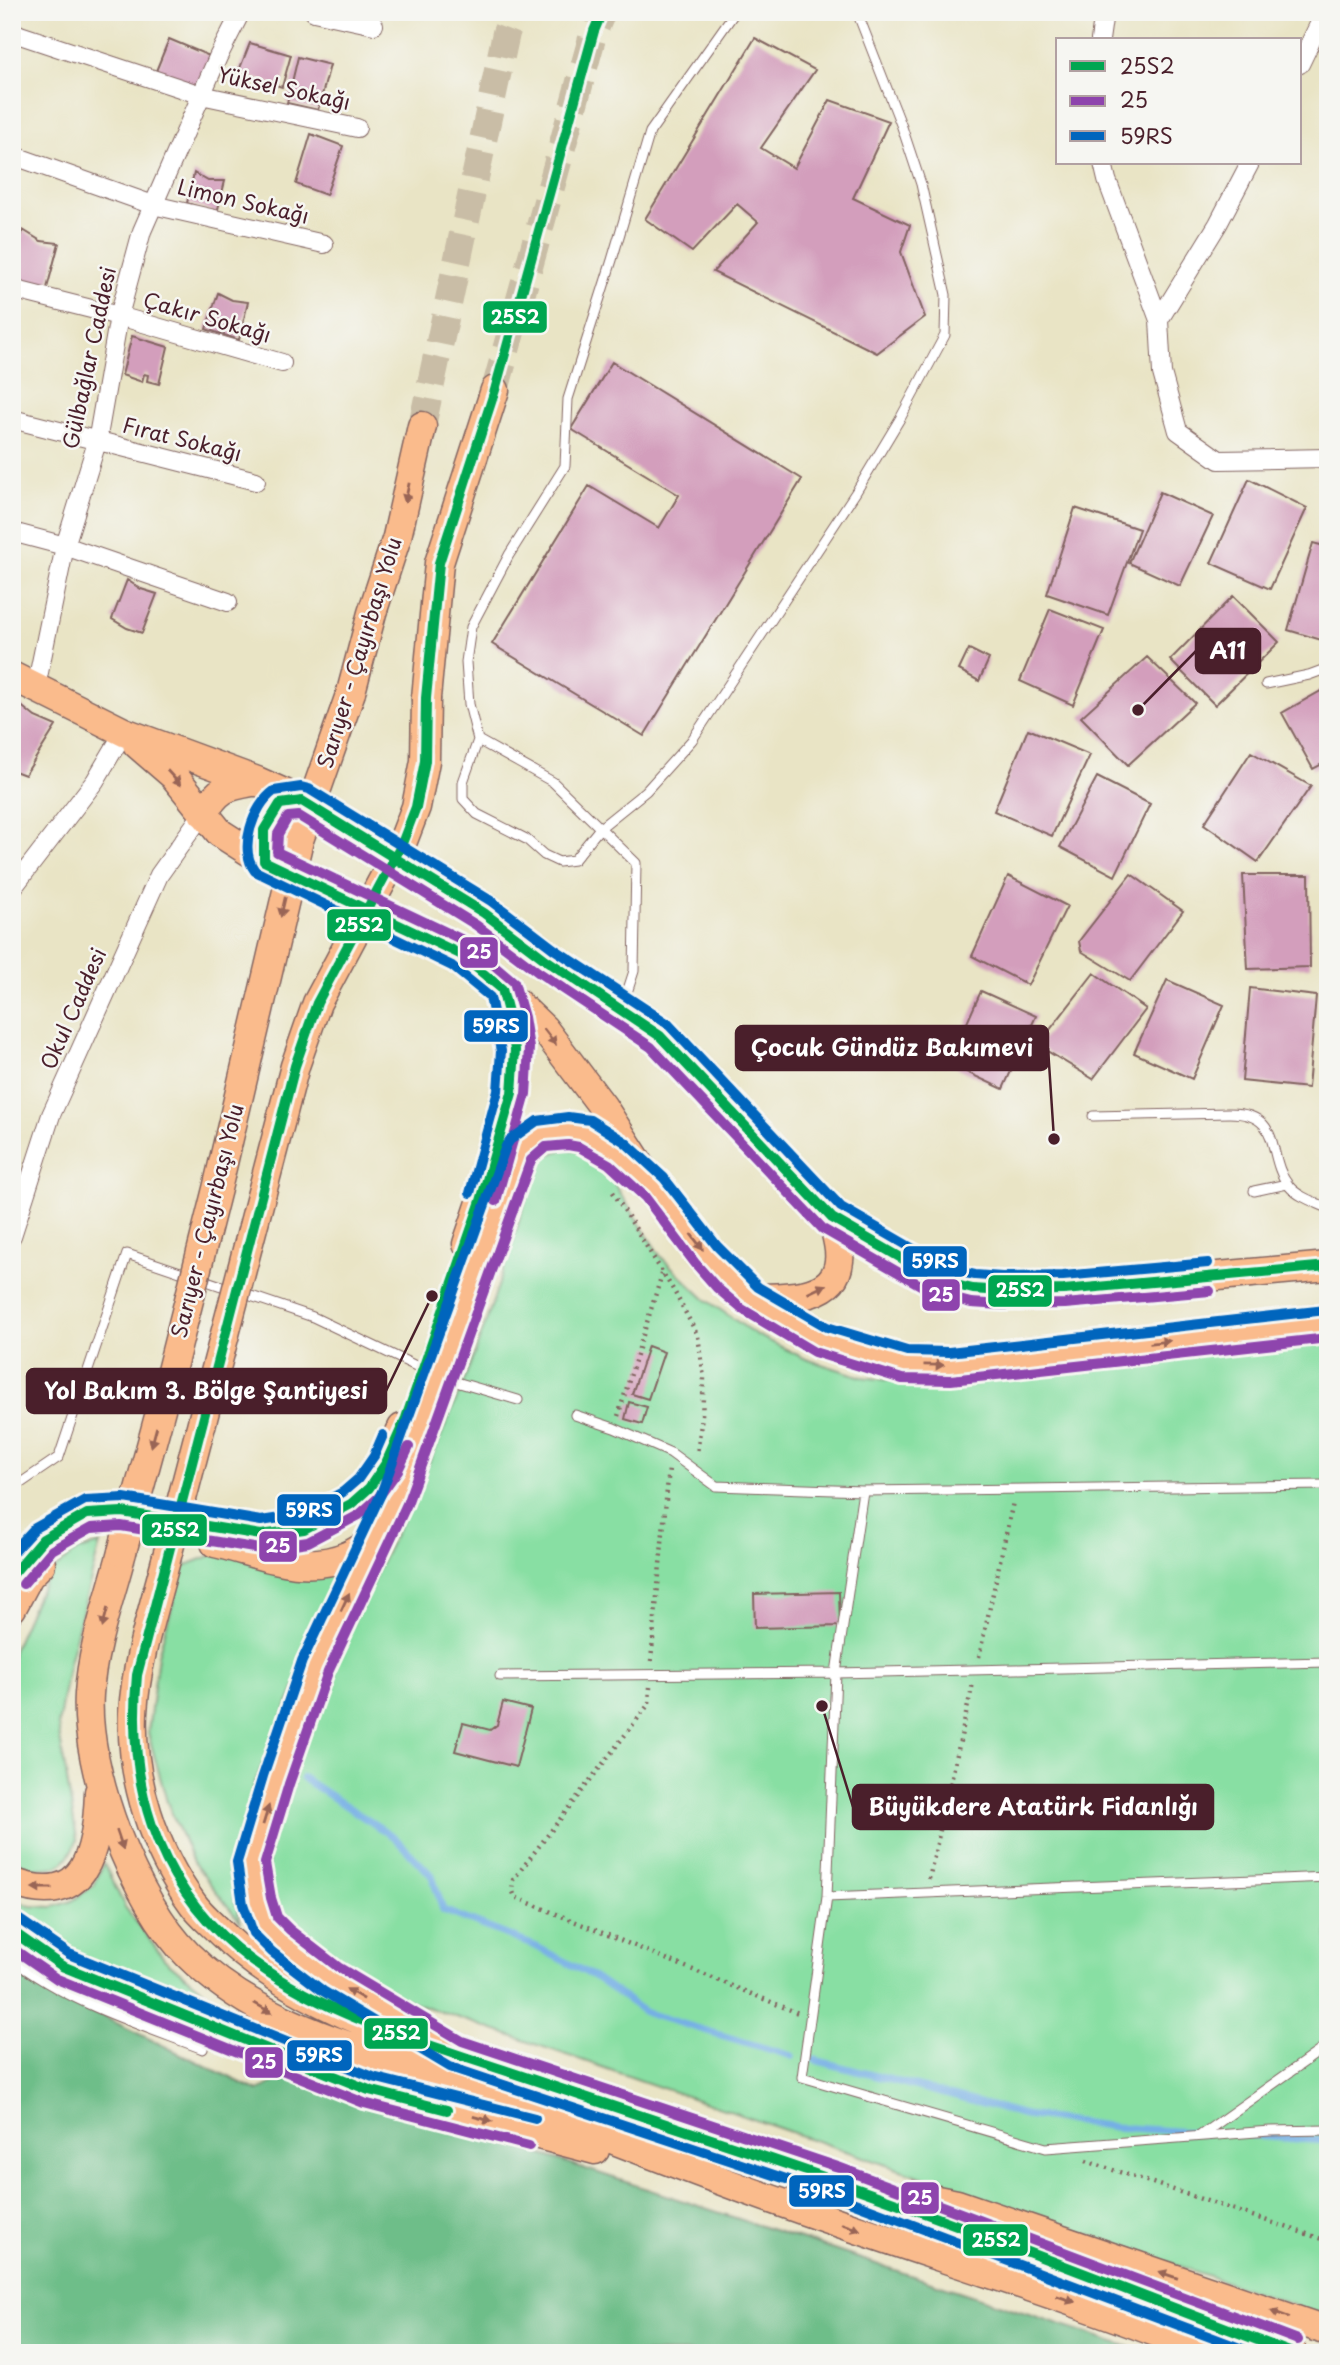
<svg xmlns="http://www.w3.org/2000/svg" width="1340" height="2365" font-family="'Playpen Sans',sans-serif">
  <style>
    .green { fill: #88dfa3; stroke: #697f67; stroke-width: 2 }
    .forest { fill: #6ebe89; stroke: #5c6e5a; stroke-width: 2 }
    .lines { fill: none; stroke-linecap: round; stroke-linejoin: round }
    .stream { stroke: #74afe5; stroke-width: 7 }
    .building { fill: #d39ebc }
    .primary-tunnel { stroke: #c9bda6; stroke-width: 28; stroke-dasharray: 28 14; stroke-linecap: butt }
    .lane-casing { stroke: #826461; stroke-width: 11 }
    .street-casing { stroke: #826461; stroke-width: 20 }
    .primary-casing { stroke: #826461; stroke-width: 31 }
    .path { stroke: #826461; stroke-width: 4.5; stroke-dasharray: 2 5; stroke-linecap: butt }
    .lane { stroke: #fff; stroke-width: 9 }
    .street { stroke: #fff; stroke-width: 18 }
    .primary { stroke: #fabb8c; stroke-width: 28 }
    .primary-bridge-casing { stroke: #826461; stroke-width: 31; stroke-linecap: butt }
    .primary-bridge { stroke: #fabb8c; stroke-width: 28 }
    .bus-1-casing { stroke: #f6f6f2; stroke-width: 16 }
    .bus-2-casing { stroke: #f6f6f2; stroke-width: 16 }
    .bus-3-casing { stroke: #f6f6f2; stroke-width: 16 }
    .bus-1 { stroke: #00a651; stroke-width: 10 }
    .bus-2 { stroke: #8e44ad; stroke-width: 10 }
    .bus-3 { stroke: #0065bd; stroke-width: 10 }
    .oneway { fill: #996557 }
    .labels { text-anchor: middle; stroke-width: 5; stroke-linejoin: round; paint-order: stroke }
    .street-label { font-size: 21px; fill: #4a1f2b; stroke: #f6f6f2 }
    .leader { fill: none; stroke: #4a1f2b; stroke-width: 2.5 }
    .callout-dot { fill: #4a1f2b; stroke: #f6f6f2; stroke-width: 2.5 }
    .callout { fill: #4a1f2b; stroke: #4a1f2b; stroke-width: 2.5 }
    .callout-label { font-size: 23px; text-anchor: middle; font-weight: bold; fill: #fff }
    .line-badge { stroke: #f6f6f2; stroke-width: 2.5 }
    .badge-label { font-size: 19px; text-anchor: middle; font-weight: bold; fill: #fff }
  </style>
  <rect width="100%" height="100%" fill="#f6f6f2"/>
  <filter id="ink" filterUnits="userSpaceOnUse"><feTurbulence type="fractalNoise" baseFrequency=".0143" numOctaves="2"/><feDisplacementMap in="SourceGraphic" scale="14" xChannelSelector="R" yChannelSelector="G"/><feConvolveMatrix kernelMatrix="1 2 1 2 8 2 1 2 1" color-interpolation-filters="sRGB"/></filter>
  <filter id="wash" filterUnits="userSpaceOnUse"><feTurbulence type="fractalNoise" baseFrequency=".00686" numOctaves="4" result="noise"/><feDisplacementMap in="SourceGraphic" scale="28" xChannelSelector="R" yChannelSelector="G"/><feGaussianBlur stdDeviation="1.57" result="paint"/><feColorMatrix in="noise" values="0 0 0 0 0 0 0 0 0 0 0 0 0 0 0 0 0 1.4 0 .05"/><feComposite in="paint" operator="in"/></filter>
  <g filter="url(#wash)">
    <rect width="100%" height="100%" fill="#e9e4c5"/>
    <path class="green" d="M564,1149L583,1150L599,1160L661,1257L705,1299L755,1334L806,1359L862,1377L923,1384L983,1380L1153,1355L1328,1334V2317L404,1999C363,1978 285,1937 271,1890C261,1857 275,1824 284,1792C325,1662 395,1544 448,1419C483,1339 508,1256 534,1173L545,1156Z
      M100,1544L69,1662L58,1726L77,1840C67,1868 53,1871 25,1867L12,1852V1652L36,1598L51,1572L77,1551Z
      M228,1549L354,1565L294,1690L254,1785L237,1855L234,1896L241,1923L193,1862L167,1802L148,1733L158,1655L184,1566Z
      M104,1864L125,1907L165,1960L249,2028L81,1958L47,1937L12,1898L30,1906L53,1907L72,1901L93,1886Z"/>
    <path class="forest" d="M12,1973L258,2091L290,2072L1148,2353H12Z"/>
    <g class="lines">
      <path class="stream" d="M303,1778L394,1837L432,1876L443,1910L537,1947L593,1976L646,2013L792,2056
        M815,2060L1025,2115L1115,2127L1205,2133
        M1252,2136L1328,2141"/>
    </g>
    <g id="blocks">
      <path class="building" d="M755,38L815,70L761,148L794,168L830,100L889,121L853,198L910,225L901,252L925,317L877,353L713,272L758,222L737,204L692,252L645,219Z
        M169,39L212,57L199,88L156,71Z
        M250,43L291,55L282,87L238,73Z
        M298,57L330,65L318,110L287,103Z
        M311,134L343,146L326,195L296,184Z
        M194,173L208,181H225L217,213L187,203Z
        M23,230L41,241L59,243L46,292L12,282V266Z
        M218,293L232,300L248,302L239,340L206,329Z
        M132,336L168,347L159,384L147,381L148,375L144,374L142,382L122,375Z
        M612,362L802,479L644,736L492,644L589,486L659,528L679,495L571,429Z
        M1249,479L1307,508L1270,589L1211,563Z
        M1160,492L1213,516L1180,586L1129,563Z
        M1075,508L1139,529L1108,615L1047,594Z
        M1313,543L1328,547V642L1288,630Z
        M127,580L141,589L157,594L142,633L127,628L112,619Z
        M1233,596L1279,642L1215,705L1170,660Z
        M1050,609L1104,630L1073,705L1020,681Z
        M969,649L989,659L979,681L959,670Z
        M1147,657L1195,703L1128,765L1081,717Z
        M1328,687V761L1313,769L1282,713Z
        M19,704L35,717L56,726L25,775L12,770V714Z
        M1028,729L1090,755L1052,836L994,811Z
        M1251,752L1311,786L1258,862L1204,824Z
        M1097,777L1150,804L1115,876L1060,847Z
        M1131,874L1183,911L1130,981L1081,951L1079,941Z
        M1243,875H1309L1310,967L1248,969Z
        M1008,876L1067,906L1028,985L972,956Z
        M1094,973L1146,1009L1093,1079L1044,1049L1042,1040Z
        M1167,980L1224,1005L1192,1079L1134,1053Z
        M1250,988L1316,996L1308,1088L1242,1081Z
        M981,991L1036,1016L1003,1089L949,1064Z
        M648,1346L664,1352L648,1399L632,1394Z
        M629,1402L647,1407L642,1424L625,1419Z
        M839,1592L840,1626L755,1628L754,1594Z
        M503,1702L531,1709L516,1767L455,1751L463,1723L490,1730L497,1725Z"/>
    </g>
  </g>
  <g filter="url(#ink)">
    <use href="#blocks" fill-opacity="0" stroke="#826461" stroke-width="2"/>
    <g class="lines">
      <path class="primary-tunnel" d="M495,390L594,31L602,12
        M422,426L506,33L514,12"/>
      <defs>
        <path id="lane" d="M1266,684L1309,675L1328,668
          M478,740L463,782V799L477,814L526,839L544,855L559,862L574,860L600,828L646,791L692,740L856,492L901,417L945,335L946,295L921,184L902,127L857,12
          M622,1008L634,971L636,863L553,782L478,740L469,704L466,662L471,627L509,555L565,466L568,399L612,260L650,132L735,12
          M1093,1116L1229,1113C1285,1113 1265,1156 1289,1186C1298,1197 1315,1202 1328,1208
          M1254,1191L1287,1184
          M575,1415L614,1428L671,1453L716,1486L863,1491
          M1328,1485L863,1491L836,1673L827,1897L802,2077L1046,2148L1270,2131L1328,2130
          M12,1489L59,1457L127,1254L313,1317L439,1377L518,1400
          M500,1676L836,1673L1328,1662
          M827,1897L1328,1877
          M12,1959C67,2002 138,2024 203,2049
          M1201,2135L1328,2045"/>
        <path id="street" d="M314,12L374,25
          M12,31L20,35L201,95L357,128
          M1100,40L1104,12
          M1300,64L1325,12
          M12,155L153,205L324,244
          M1103,163L1107,180L1159,320
          M1250,163L1218,224L1159,320L1162,373L1178,431L1219,460L1328,458
          M12,289L119,316L282,363
          M12,419L256,481
          M12,532L65,546L228,602
          M36,687L65,546L97,442L119,316L142,231L218,57L241,12
          M12,889L95,781L124,732
          M12,1236L51,1115L159,875L203,813"/>
        <path id="primary" d="M12,676L124,732L257,781L302,801L484,913L546,960L660,1036L832,1218L943,1282L973,1289L1002,1291L1064,1290L1328,1266
          M351,692L372,613L397,537L422,426
          M426,698L439,563L495,390
          M137,744L174,776L220,833L264,861L460,954L502,989L544,1029L603,1107L655,1188L706,1255L726,1277L750,1298L821,1340L905,1365L950,1366L1328,1324
          M203,813C221,786 226,787 257,781
          M264,861C261,834 263,825 280,804L302,801
          M467,1244C486,1188 514,1111 515,1052C515,1031 507,1009 502,989
          M750,1298C780,1297 835,1302 839,1261C841,1247 835,1232 832,1218
          M215,1543C259,1553 301,1575 347,1556C356,1552 366,1545 375,1539
          M122,1552C110,1599 92,1646 89,1694C84,1770 134,1902 188,1955C265,2032 380,2053 479,2089C582,2126 684,2169 788,2205C928,2255 1071,2297 1209,2353
          M166,1560C153,1610 136,1661 133,1713C130,1778 154,1851 193,1904C200,1914 211,1923 220,1932C305,2016 432,2046 542,2083C639,2115 736,2146 832,2180C987,2234 1139,2295 1293,2353
          M12,1575L43,1539L87,1514L122,1512L261,1535L304,1529L351,1504L369,1488L386,1463L402,1428
          M12,1608L29,1576L41,1564
          M12,1882C87,1910 97,1850 99,1792
          M12,1931L62,1966L369,2090L595,2150
          M403,2022L330,1979L281,1941L265,1925L257,1901L251,1862L276,1780L315,1667L394,1499L519,1151L541,1134L568,1131L584,1133L617,1153L635,1170
          M912,2195L957,2204L1328,2331"/>
      </defs>
      <use href="#lane" class="lane-casing"/>
      <use href="#street" class="street-casing"/>
      <use href="#primary" class="primary-casing"/>
      <path class="path" d="M613,1192L674,1291L698,1336L704,1378L702,1416L697,1454
        M618,1416L662,1274
        M979,1657L1013,1502
        M651,1661L669,1468
        M650,1687L649,1704L513,1880L512,1889L515,1897L798,2013
        M929,1879L973,1683
        M1086,2161L1328,2241"/>
      <use href="#lane" class="lane"/>
      <use href="#street" class="street"/>
      <use href="#primary" class="primary"/>
      <defs>
        <path id="primary-bridge" d="M122,1552L167,1387L217,1189L299,840L351,692
          M166,1560L295,1066L317,1003L401,846L416,807L425,761L426,698"/>
      </defs>
      <use href="#primary-bridge" class="primary-bridge-casing"/>
      <use href="#primary-bridge" class="primary-bridge"/>
      <defs>
        <path id="bus-1" d="M602,12L594,31L495,390L439,563L426,698L425,761L416,807L401,846L317,1003L295,1066L137,1675C127,1779 153,1878 236,1948C312,2012 412,2039 504,2070C593,2100 682,2130 771,2159C947,2218 1119,2288 1292,2353
          M12,1575L43,1539L87,1514L122,1512L261,1535L304,1529L351,1504L369,1488L386,1463L406,1418L481,1201L512,1093L515,1050L510,1020L502,989L460,954L264,861V830L280,804L302,801L484,913L546,960L660,1036L832,1218L943,1282L973,1289L1002,1291L1064,1290L1328,1266
          M12,1931L62,1966L369,2090L447,2110"/>
        <path id="bus-2" d="M496,1201L526,1094L529,1048L524,1017L514,982L467,942L277,852L278,834L288,817L299,816L476,925L538,972L651,1047L823,1229L936,1294L971,1303L1002,1305L1065,1304L1210,1291
          M23,1584L52,1550L91,1528L121,1526L260,1549L308,1542L359,1515L378,1498L398,1470L409,1447
          M12,1948L57,1979L364,2103L529,2146
          M1298,2340L838,2167L462,2041L338,1967L290,1930L277,1917L271,1898L265,1863L289,1784L328,1672L407,1504L531,1160L546,1147L568,1145L579,1147L609,1164L645,1197L695,1263L717,1288L742,1309L814,1352L902,1379L951,1380L1328,1338"/>
        <path id="bus-3" d="M470,1193L498,1091L501,1051L490,997L452,966L255,871C238,849 253,806 274,791L301,787L309,789L491,901L554,949L668,1024L841,1207L948,1269L975,1275L1002,1277L1063,1276L1208,1263
          M12,1553L35,1528L85,1500L124,1498L261,1521L300,1515L343,1492L358,1479L374,1456L383,1435
          M20,1920L69,1954L373,2077L535,2118
          M1253,2353L828,2193L450,2067L323,1991L272,1952L253,1933L243,1904L237,1862L263,1776L302,1661L381,1494L506,1146L510,1140L537,1121L568,1117L590,1120L625,1142L664,1178L717,1246L758,1287L827,1327L907,1351L949,1352L1326,1310"/>
      </defs>
      <use href="#bus-1" class="bus-1-casing"/>
      <use href="#bus-2" class="bus-2-casing"/>
      <use href="#bus-3" class="bus-3-casing"/>
      <use href="#bus-1" class="bus-1"/>
      <use href="#bus-2" class="bus-2"/>
      <use href="#bus-3" class="bus-3"/>
    </g>
    <defs><path id="oneway-solid" d="M-6-.8H1V-3.2L6.5 0L1 3.2V.8H-6Z" transform="scale(1.75)"/></defs>
    <g class="oneway">
      <use href="#oneway-solid" transform="translate(407 493) rotate(102)"/>
      <use href="#oneway-solid" transform="translate(174 778) rotate(48)"/>
      <use href="#oneway-solid" transform="translate(283 907) rotate(103)"/>
      <use href="#oneway-solid" transform="translate(550 1037) rotate(52)"/>
      <use href="#oneway-solid" transform="translate(697 1242) rotate(53)"/>
      <use href="#oneway-solid" transform="translate(817 1289) rotate(-25)"/>
      <use href="#oneway-solid" transform="translate(1160 1342) rotate(-7)"/>
      <use href="#oneway-solid" transform="translate(934 1365) rotate(1)"/>
      <use href="#oneway-solid" transform="translate(154 1437) rotate(105)"/>
      <use href="#oneway-solid" transform="translate(345 1602) rotate(-65)"/>
      <use href="#oneway-solid" transform="translate(105 1618) rotate(105)"/>
      <use href="#oneway-solid" transform="translate(266 1815) rotate(-73)"/>
      <use href="#oneway-solid" transform="translate(120 1840) rotate(71)"/>
      <use href="#oneway-solid" transform="translate(42 1888) rotate(-180)"/>
      <use href="#oneway-solid" transform="translate(355 1994) rotate(-150)"/>
      <use href="#oneway-solid" transform="translate(263 2008) rotate(30)"/>
      <use href="#oneway-solid" transform="translate(483 2119) rotate(15)"/>
      <use href="#oneway-solid" transform="translate(851 2227) rotate(19)"/>
      <use href="#oneway-solid" transform="translate(1168 2275) rotate(-161)"/>
      <use href="#oneway-solid" transform="translate(1066 2299) rotate(19)"/>
      <use href="#oneway-solid" transform="translate(1280 2314) rotate(-160)"/>
    </g>
  </g>
  <g class="labels">
    <g class="street-label">
      <text transform="translate(284 89) rotate(12)" y="7">Yüksel Sokağı</text>
      <text transform="translate(243 202) rotate(13)" y="7">Limon Sokağı</text>
      <text transform="translate(207 318) rotate(16)" y="7">Çakır Sokağı</text>
      <text transform="translate(90 358) rotate(-78)" y="7">Gülbağlar Caddesi</text>
      <text transform="translate(182 440) rotate(14)" y="7">Fırat Sokağı</text>
      <text transform="translate(360 653) rotate(-73)" y="7">Sarıyer - Çayırbaşı Yolu</text>
      <text transform="translate(74 1009) rotate(-66)" y="7">Okul Caddesi</text>
      <text transform="translate(208 1221) rotate(-76)" y="7">Sarıyer - Çayırbaşı Yolu</text>
    </g>
  </g>
  <path class="leader" d="M1138 710L1196 651M1054 1139L1048 1048M432 1296L386 1391M822 1706L853 1807"/>
  <g class="callout-dot">
    <circle cx="1138" cy="710" r="7"/>
    <circle cx="1054" cy="1139" r="7"/>
    <circle cx="432" cy="1296" r="7"/>
    <circle cx="822" cy="1706" r="7"/>
  </g>
  <g class="callout">
    <rect x="1196" y="629" width="64" height="44" rx="7"/>
    <rect x="736" y="1026" width="312" height="44" rx="7"/>
    <rect x="27" y="1369" width="359" height="44" rx="7"/>
    <rect x="853" y="1785" width="360" height="44" rx="7"/>
  </g>
  <g class="callout-label">
    <text x="1228" y="659">A11</text>
    <text x="892" y="1056">Çocuk Gündüz Bakımevi</text>
    <text x="206" y="1399">Yol Bakım 3. Bölge Şantiyesi</text>
    <text x="1033" y="1815">Büyükdere Atatürk Fidanlığı</text>
  </g>
  <g class="line-badge">
    <rect x="482" y="300" width="66" height="34" rx="7" fill="#00a651"/>
    <rect x="326" y="908" width="66" height="34" rx="7" fill="#00a651"/>
    <rect x="459" y="936" width="40" height="33" rx="7" fill="#8e44ad"/>
    <rect x="463" y="1009" width="66" height="34" rx="7" fill="#0065bd"/>
    <rect x="902" y="1245" width="66" height="33" rx="7" fill="#0065bd"/>
    <rect x="987" y="1274" width="66" height="34" rx="7" fill="#00a651"/>
    <rect x="921" y="1278" width="40" height="34" rx="7" fill="#8e44ad"/>
    <rect x="276" y="1493" width="66" height="34" rx="7" fill="#0065bd"/>
    <rect x="141" y="1513" width="67" height="34" rx="7" fill="#00a651"/>
    <rect x="258" y="1530" width="40" height="33" rx="7" fill="#8e44ad"/>
    <rect x="363" y="2017" width="66" height="33" rx="7" fill="#00a651"/>
    <rect x="286" y="2039" width="67" height="33" rx="7" fill="#0065bd"/>
    <rect x="244" y="2046" width="40" height="33" rx="7" fill="#8e44ad"/>
    <rect x="788" y="2174" width="67" height="34" rx="7" fill="#0065bd"/>
    <rect x="900" y="2181" width="40" height="34" rx="7" fill="#8e44ad"/>
    <rect x="962" y="2223" width="67" height="34" rx="7" fill="#00a651"/>
  </g>
  <g class="badge-label">
    <text x="515" y="324">25S2</text>
    <text x="359" y="932">25S2</text>
    <text x="479" y="959">25</text>
    <text x="496" y="1033">59RS</text>
    <text x="935" y="1268">59RS</text>
    <text x="1020" y="1297">25S2</text>
    <text x="941" y="1302">25</text>
    <text x="309" y="1517">59RS</text>
    <text x="175" y="1537">25S2</text>
    <text x="278" y="1553">25</text>
    <text x="396" y="2040">25S2</text>
    <text x="319" y="2062">59RS</text>
    <text x="264" y="2069">25</text>
    <text x="822" y="2198">59RS</text>
    <text x="920" y="2205">25</text>
    <text x="996" y="2247">25S2</text>
  </g>
  <rect width="1340" height="2365" fill="none" stroke="#f6f6f2" stroke-width="42"/>
  <rect x="1056" y="38" width="245" height="126" fill="#f6f6f2" stroke="#b1a0a2" stroke-width="2"/>
  <rect x="1070" y="61" width="35" height="10" fill="#00a651" stroke="#b1a0a2" stroke-width="2"/>
  <text x="1120" y="74" font-size="21" fill="#4a1f2b">25S2</text>
  <rect x="1070" y="96" width="35" height="10" fill="#8e44ad" stroke="#b1a0a2" stroke-width="2"/>
  <text x="1120" y="108" font-size="21" fill="#4a1f2b">25</text>
  <rect x="1070" y="131" width="35" height="10" fill="#0065bd" stroke="#b1a0a2" stroke-width="2"/>
  <text x="1120" y="144" font-size="21" fill="#4a1f2b">59RS</text>
</svg>
